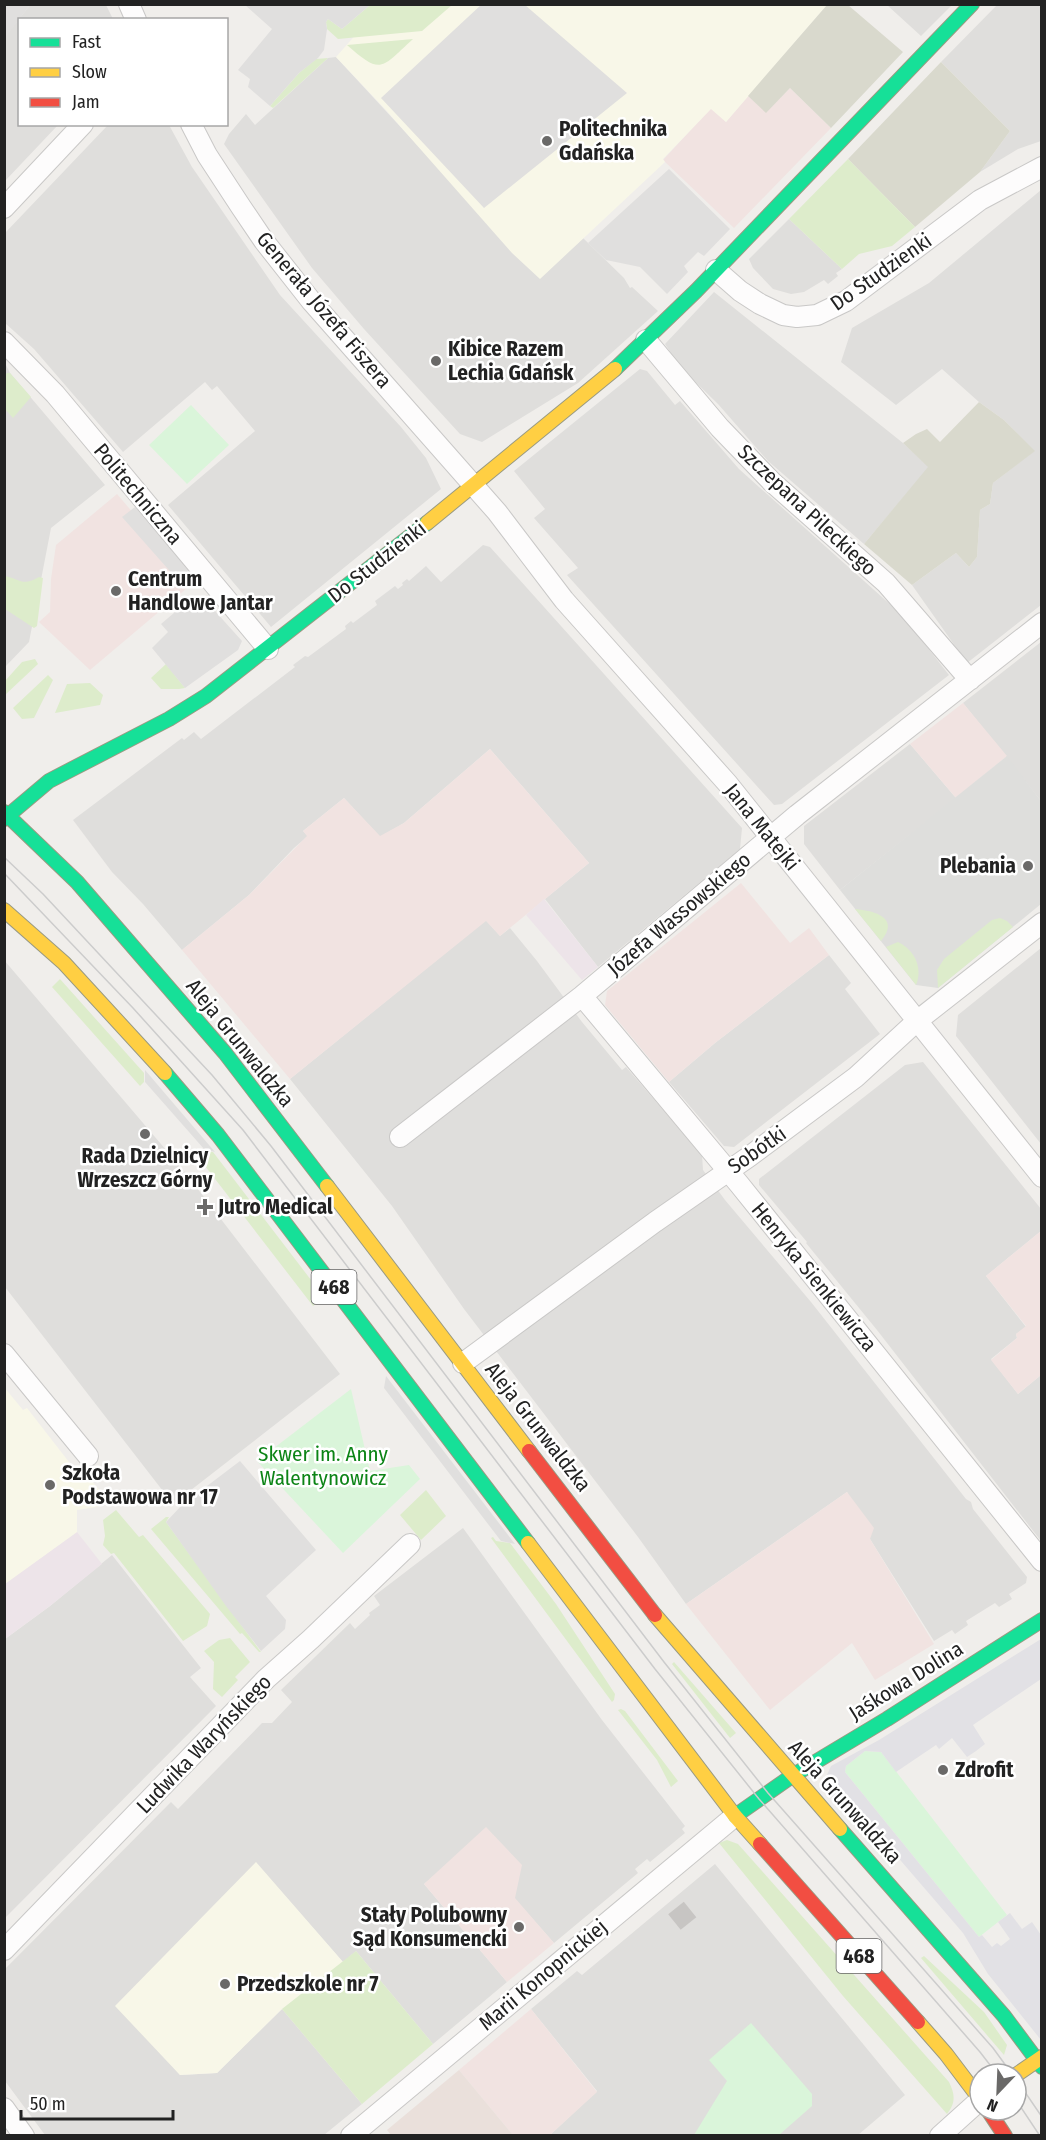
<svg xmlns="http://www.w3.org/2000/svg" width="1046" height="2140" font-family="'Fira Sans Condensed',sans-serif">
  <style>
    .residential { fill: #dfdedc }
    .commercial { fill: #f1e3e1 }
    .industrial { fill: #ede4e9 }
    .education { fill: #f8f7e8 }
    .religious { fill: #dededc }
    .military { fill: #eae0db }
    .construction { fill: #d9d9cd }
    .grass { fill: #ddeccb }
    .park { fill: #daf5da }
    .parking { fill: #e0dfde }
    .plaza { fill: #e2e1e5 }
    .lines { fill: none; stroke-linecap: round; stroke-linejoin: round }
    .street-tunnel { stroke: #c7c5c3; stroke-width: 20; stroke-dasharray: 20 10; stroke-linecap: butt }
    .street-casing { stroke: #c9c8c7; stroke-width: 22 }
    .fast-casing { stroke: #999a82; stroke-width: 16 }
    .slow-casing { stroke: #999a82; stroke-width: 16 }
    .jam-casing { stroke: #999a82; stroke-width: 16 }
    .street { stroke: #fdfcfc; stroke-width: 20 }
    .fast { stroke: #16e098; stroke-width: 14 }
    .slow { stroke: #ffcf43; stroke-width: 14 }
    .jam { stroke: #f24e42; stroke-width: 14 }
    .tram { stroke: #ccc; stroke-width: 1.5 }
    .poi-dot { fill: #6a6968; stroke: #fff; stroke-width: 2 }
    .labels { text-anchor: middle; stroke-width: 5; stroke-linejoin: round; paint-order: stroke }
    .shield { fill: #fff; stroke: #646464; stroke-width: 1.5 }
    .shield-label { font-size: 20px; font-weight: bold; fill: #222 }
    .poi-label { font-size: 21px; font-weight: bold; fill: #222; stroke: #fff; text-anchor: start }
    .street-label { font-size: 21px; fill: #222; stroke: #fff }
    .park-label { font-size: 21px; fill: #0c8416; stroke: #fff }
  </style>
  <rect width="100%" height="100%" fill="#f0eeeb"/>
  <path class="residential" d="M30,5H106L113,19L20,20V124L58,125L5,181L4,38Z
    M887,5H952L921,36Z
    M997,5H1041V141L1018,149L980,172L1010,131L941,62Z
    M336,57L540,278L583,238L624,278L630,288L632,287L658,311L578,383L482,442L460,434L364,329L312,268L224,144L229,134L246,114L255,125L328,58Z
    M108,125H169L192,167L280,295L401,427L426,458L441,489L271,627L168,505L255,431L217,386L212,390L205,382L123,452L34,349L5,323V233Z
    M1041,190V605L967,663L912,585L956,553L969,567L977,557L980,510L990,504L993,483L1034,451L1004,420L979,402L942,369L896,405L841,362L852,328L929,283Z
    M789,219L842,269L836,273L838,276L828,284L824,280L804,292L791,294L773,289L753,268L749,259Z
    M714,292L903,443L929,467L864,544L768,461L718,404L680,367L665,344Z
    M4,361L10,373L105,485L51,528L29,642L5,667Z
    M640,369L647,371L675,405L680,401L739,469L902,615L949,675L782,804L774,805L567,575L578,568L534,518L545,509L514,471Z
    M483,545L490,547L518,578L742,828L740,849L598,967L545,899L589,863L490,749L404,823L380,837L344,798L303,831L308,836L294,848L249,895L182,950L143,904L112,872L73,820L182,738L184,740L194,732L201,739L295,667L293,665L305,656L308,657L346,629L345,626L351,621L353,623L377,605L375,601L395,586L398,589L403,585L402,583L407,579L409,581L426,566L441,582Z
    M1041,642V801L963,703Z
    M910,744L956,798L840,890L804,844V826Z
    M486,920L500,936L510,928L537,961L582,1022L622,1070L626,1067L702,1155L703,1170L725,1200L811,1302L966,1499L971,1502L973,1509L1027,1577L1026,1583L1009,1594L1012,1599L999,1607L995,1603L966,1621L968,1625L955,1634L952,1630L934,1641L870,1539L847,1492L686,1604L638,1537L464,1309L392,1206L290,1079Z
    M1041,948V1144L956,1036L958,1015Z
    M829,955L851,983L845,989L880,1034L734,1147L724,1146L669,1082L715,1043Z
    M4,960L184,1171L340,1374L173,1504L5,1287Z
    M923,1062L1041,1209V1231L986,1276L1026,1327L1016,1334L1017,1338L991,1359L1018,1394L1041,1375V1541L877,1330L806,1243L807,1242L759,1185V1179L905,1065Z
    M463,1528L602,1720L685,1826L682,1829L685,1833L650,1862L647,1859L635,1869L638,1873L554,1943L514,1898L442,1869L424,1884L507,1982L433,2044L356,1951L343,1962L256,1863L174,2068L180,2075L217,2073L282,2009L362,2104L324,2135H45L5,2081L4,1970L171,1802L178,1809L262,1723H272L292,1702L281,1690L350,1623L355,1629L370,1615L369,1613L380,1605L374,1596Z
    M112,1555L201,1668L190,1677L216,1706L5,1918V1639L50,1606Z
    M715,1864L905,2095L858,2135H550L597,2091L531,2009L577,1971L582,1975Z"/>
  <path class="commercial" d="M790,88L831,128L734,228L663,160L711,108L726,122L748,96L766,112Z
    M117,494L193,583L90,670L39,622L50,612L51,579L56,545Z
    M963,703L1007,756L956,798L910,744Z
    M490,749L589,863L500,936L486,921L290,1079L182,950L249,895L307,836L303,831L344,798L380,836L404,823Z
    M741,883L790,943L809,928L829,955L715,1043L669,1082L605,1005L607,991Z
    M1041,1231V1375L1018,1394L991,1360L1017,1338L1016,1334L1026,1326L986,1276Z
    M847,1492L874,1528L870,1539L934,1644L875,1680L852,1643L770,1710L686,1604Z
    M486,1827L522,1865L515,1898L554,1943L507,1982L424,1884Z
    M531,2009L597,2092L550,2135H513L459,2070Z"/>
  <path class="industrial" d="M544,899L598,967L582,980L526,915Z
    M77,1532L102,1564L50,1606L5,1639L4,1584Z"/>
  <path class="education" d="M382,5H827L726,122L711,109L663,159L665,162L540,279L512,253L385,109L336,57Z
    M4,1387L23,1410L27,1408L76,1471L81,1468L107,1499L97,1507L77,1510V1532L5,1584Z
    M256,1862L343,1962L282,2009L217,2073L180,2075L115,2006Z"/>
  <path class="religious" d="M1007,756L1041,801V904L938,988L916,985L840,890Z"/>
  <path class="military" d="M459,2070L513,2135H391L387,2130Z"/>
  <path class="construction" d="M827,5H848L903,52L831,128L790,88L766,113L748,96Z
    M941,62L1010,131L980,172L915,227L848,159Z
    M979,402L1004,420L1035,451L993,483L990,504L980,510L977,557L969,567L956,553L912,585L864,544L928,467L903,443L916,434L927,429L940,442Z"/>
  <path class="grass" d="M370,5H452L422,31L338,39L327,29L326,22L328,19L342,29Z
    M413,39C381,68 382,76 347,45Z
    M328,58L273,108L270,106L299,73L316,59Z
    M848,159L915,227L892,246L859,254L842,269L789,219Z
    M7,373H10L31,397L13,418L5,409V375Z
    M4,576C22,579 21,587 39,577L43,578L37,626L34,628L5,609Z
    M35,659L38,664L5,695V681L22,662Z
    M166,664L185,688L179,689H161L151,678Z
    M48,675L53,680L34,718L22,719L13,708Z
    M90,683L103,695L100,705L55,713L67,684Z
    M855,909C876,911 900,918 881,941Z
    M1000,918L1007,921L1013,927L938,988L937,970L944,959L992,920Z
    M898,942C915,950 923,968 916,985L886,947Z
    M60,979L144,1073V1082L140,1086L52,987Z
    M199,1150L213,1152L321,1293L317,1303L313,1306L195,1153Z
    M426,1490L446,1516L421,1540L400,1515Z
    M116,1510L139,1537L143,1535L210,1614L207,1626L183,1641L114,1553L111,1554L103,1545L105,1536L103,1520Z
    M166,1517H169L166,1522L261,1652H259L242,1633L240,1634L151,1529Z
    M493,1537L496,1541L510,1543L556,1604L615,1694L614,1700L612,1702L491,1538Z
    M230,1638L250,1662L235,1677L238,1680L222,1697L213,1689L214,1662L204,1651L219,1640Z
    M674,1662L736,1733L730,1738L672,1664Z
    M621,1709L625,1711L678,1781L671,1787L657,1760L618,1710Z
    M727,1840L738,1844L949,2082C955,2094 956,2103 947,2114L843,1996L719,1843Z
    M356,1951L433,2044L362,2104L282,2009Z
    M924,1956L984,2012L1007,2045L1004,2055L921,1958Z"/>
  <path class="park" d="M191,405L229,445L187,484L149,445Z
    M351,1389L370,1471L409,1465L420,1479L343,1553L257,1461Z
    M865,1751L881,1752L1007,1915L979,1937L845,1772L846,1766Z
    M751,2023L812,2094V2106L779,2135H694L727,2081L709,2060Z"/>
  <path class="parking" d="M5,4L30,5L5,38L4,5Z
    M482,4L525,5L627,93L484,208L381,98Z
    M245,5H370L342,29L328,19L326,22L327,29L324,50L318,58L299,73L270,106L248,87L250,79L238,70L272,29Z
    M669,169L730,229L704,256L698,252L684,266L688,272L667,294L640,267L606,260L588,243Z
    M135,507L204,588L183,586L122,517Z
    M188,601H206L242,641L238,650L185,688L152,648L168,632L161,624Z
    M145,1070L215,1152L204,1149L145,1082Z
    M386,1376L515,1544L501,1541L384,1388Z
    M240,1461L316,1550L266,1596L286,1620L285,1629L261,1651L226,1606L166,1522L182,1505Z"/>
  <path class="plaza" d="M1041,1639V1679L973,1725L985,1744L976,1751L967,1757L952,1738L939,1749L936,1745L896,1772L881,1752L865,1751L846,1766L845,1772L979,1937L982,1935L992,1947L997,1943L1001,1946L1010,1939L998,1922L1010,1913L1022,1929L1032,1922L1041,1935V2040L988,1974L963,1933L889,1847L854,1819L828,1792L826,1784L827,1775L831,1766L879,1740Z"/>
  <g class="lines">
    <path class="street-tunnel" d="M676,1908L692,1928"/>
    <defs>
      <path id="street" d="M129,4L136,20
        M191,124L207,155L241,207L264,241L312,302L497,512L564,600L728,784L1042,1177
        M4,208L83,124
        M716,270L740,291L760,304L783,315L797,317L817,315L846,301L980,200L1042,167
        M646,340L720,428L772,482L886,583L970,680
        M4,342L55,394L268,649
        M582,996L739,1184L1042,1561
        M400,1137L582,996L797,815L1042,623
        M4,1354L88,1456
        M463,1363L655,1222L750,1156L856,1077L917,1021L1042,923
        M4,1950L266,1679L311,1639L410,1544
        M4,2108L24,2136
        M351,2136L735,1816
        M940,2136L980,2100"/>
      <path id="fast" d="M615,369L696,291L972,4
        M4,812L77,882L225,1053L327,1186
        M4,819L49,781L169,719L206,696L427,523
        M165,1073L218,1135L528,1543
        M735,1816L792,1776L887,1719L1042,1620
        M840,1829L1004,2016L1042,2067"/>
      <path id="slow" d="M427,523L615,369
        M4,910L64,963L165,1073
        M327,1186L529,1451
        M528,1543L735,1816L760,1844
        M655,1615L840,1829
        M918,2022L946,2054L980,2099
        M1016,2075L1042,2057"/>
      <path id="jam" d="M529,1451L655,1615
        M760,1844L918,2022
        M988,2110L1005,2136"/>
    </defs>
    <use href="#street" class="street-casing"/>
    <use href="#fast" class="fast-casing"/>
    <use href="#slow" class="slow-casing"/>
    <use href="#jam" class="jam-casing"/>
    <use href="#street" class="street"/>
    <use href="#fast" class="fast"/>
    <use href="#slow" class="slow"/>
    <use href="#jam" class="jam"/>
    <path class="tram" d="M4,857L43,894L212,1075L271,1146L664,1662L768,1793L993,2048L1012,2074
      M4,873L133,1008L243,1130L655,1669L759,1799L980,2052L997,2074
      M1016,2079L1042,2117
      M1016,2100L1040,2136"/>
  </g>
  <g class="poi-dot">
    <circle cx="547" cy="141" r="6"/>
    <circle cx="436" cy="361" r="6"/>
    <circle cx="116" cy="591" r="6"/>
    <circle cx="1028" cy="866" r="6"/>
    <circle cx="145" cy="1134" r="6"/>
    <path d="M202 1198h6v6h6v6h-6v6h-6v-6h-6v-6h6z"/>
    <circle cx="50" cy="1485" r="6"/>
    <circle cx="943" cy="1770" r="6"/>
    <circle cx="519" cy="1927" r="6"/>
    <circle cx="225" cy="1984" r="6"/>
  </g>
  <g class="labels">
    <g class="shield">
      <rect x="311.5" y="1270" width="45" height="34" rx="4.5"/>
      <rect x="836.5" y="1939" width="45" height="34" rx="4.5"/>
    </g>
    <g class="shield-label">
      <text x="334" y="1294">468</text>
      <text x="859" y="1963">468</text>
    </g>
    <g class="poi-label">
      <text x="559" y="136">Politechnika<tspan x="559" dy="24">Gdańska</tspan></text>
      <text x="448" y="356">Kibice Razem<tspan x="448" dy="24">Lechia Gdańsk</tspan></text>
      <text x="128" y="586">Centrum<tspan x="128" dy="24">Handlowe Jantar</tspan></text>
      <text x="1016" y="873" text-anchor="end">Plebania</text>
      <text x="145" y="1163" text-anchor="middle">Rada Dzielnicy<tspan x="145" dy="24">Wrzeszcz Górny</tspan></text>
      <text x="218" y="1214">Jutro Medical</text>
      <text x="62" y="1480">Szkoła<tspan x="62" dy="24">Podstawowa nr 17</tspan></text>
      <text x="955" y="1777">Zdrofit</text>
      <text x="507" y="1922" text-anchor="end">Stały Polubowny<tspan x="507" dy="24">Sąd Konsumencki</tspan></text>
      <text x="237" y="1991">Przedszkole nr 7</text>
    </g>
    <g class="street-label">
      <text transform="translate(881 272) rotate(-35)" y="7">Do Studzienki</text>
      <text transform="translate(324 310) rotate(50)" y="7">Generała Józefa Fiszera</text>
      <text transform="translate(138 494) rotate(50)" y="7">Politechniczna</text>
      <text transform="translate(807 510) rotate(43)" y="7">Szczepana Pileckiego</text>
      <text transform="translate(377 562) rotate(-38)" y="7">Do Studzienki</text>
      <text transform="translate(762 827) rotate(51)" y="7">Jana Matejki</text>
      <text transform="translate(679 914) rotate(-40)" y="7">Józefa Wassowskiego</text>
      <text transform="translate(240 1043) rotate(51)" y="7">Aleja Grunwaldzka</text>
      <text transform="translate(757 1150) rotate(-35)" y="7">Sobótki</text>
      <text transform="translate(814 1277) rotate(51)" y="7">Henryka Sienkiewicza</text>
      <text transform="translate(538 1427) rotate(52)" y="7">Aleja Grunwaldzka</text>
      <text transform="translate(906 1681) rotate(-32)" y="7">Jaśkowa Dolina</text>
      <text transform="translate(204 1744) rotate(-46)" y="7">Ludwika Waryńskiego</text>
      <text transform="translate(845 1802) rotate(48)" y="7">Aleja Grunwaldzka</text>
      <text transform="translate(543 1975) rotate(-40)" y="7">Marii Konopnickiej</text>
    </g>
    <g class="park-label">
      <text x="323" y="1461">Skwer im. Anny<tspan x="323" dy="24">Walentynowicz</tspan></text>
    </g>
  </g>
  <rect width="1046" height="2140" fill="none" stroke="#222222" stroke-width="12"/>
  <rect x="18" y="18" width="210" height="108" fill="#ffffff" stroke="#a7a7a7" stroke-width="1.5"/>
  <rect x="30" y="38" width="30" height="9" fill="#16e098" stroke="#a7a7a7" stroke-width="1.5"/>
  <text x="72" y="48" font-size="18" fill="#222222">Fast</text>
  <rect x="30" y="68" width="30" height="9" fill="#ffcf43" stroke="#a7a7a7" stroke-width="1.5"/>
  <text x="72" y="78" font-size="18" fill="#222222">Slow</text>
  <rect x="30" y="98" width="30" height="9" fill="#f24e42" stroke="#a7a7a7" stroke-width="1.5"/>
  <text x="72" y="108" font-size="18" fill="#222222">Jam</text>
  <g transform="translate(998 2092) rotate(203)"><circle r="28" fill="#ffffff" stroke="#a7a7a7" stroke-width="1.5"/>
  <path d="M0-4.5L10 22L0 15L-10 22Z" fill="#6a6968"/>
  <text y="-9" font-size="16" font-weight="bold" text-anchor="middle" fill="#222222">N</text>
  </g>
  <path d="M21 2110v9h152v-9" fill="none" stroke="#222222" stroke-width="3"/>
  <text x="30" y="2110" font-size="18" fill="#222222" stroke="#ffffff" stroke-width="4.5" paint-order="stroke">50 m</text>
</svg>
